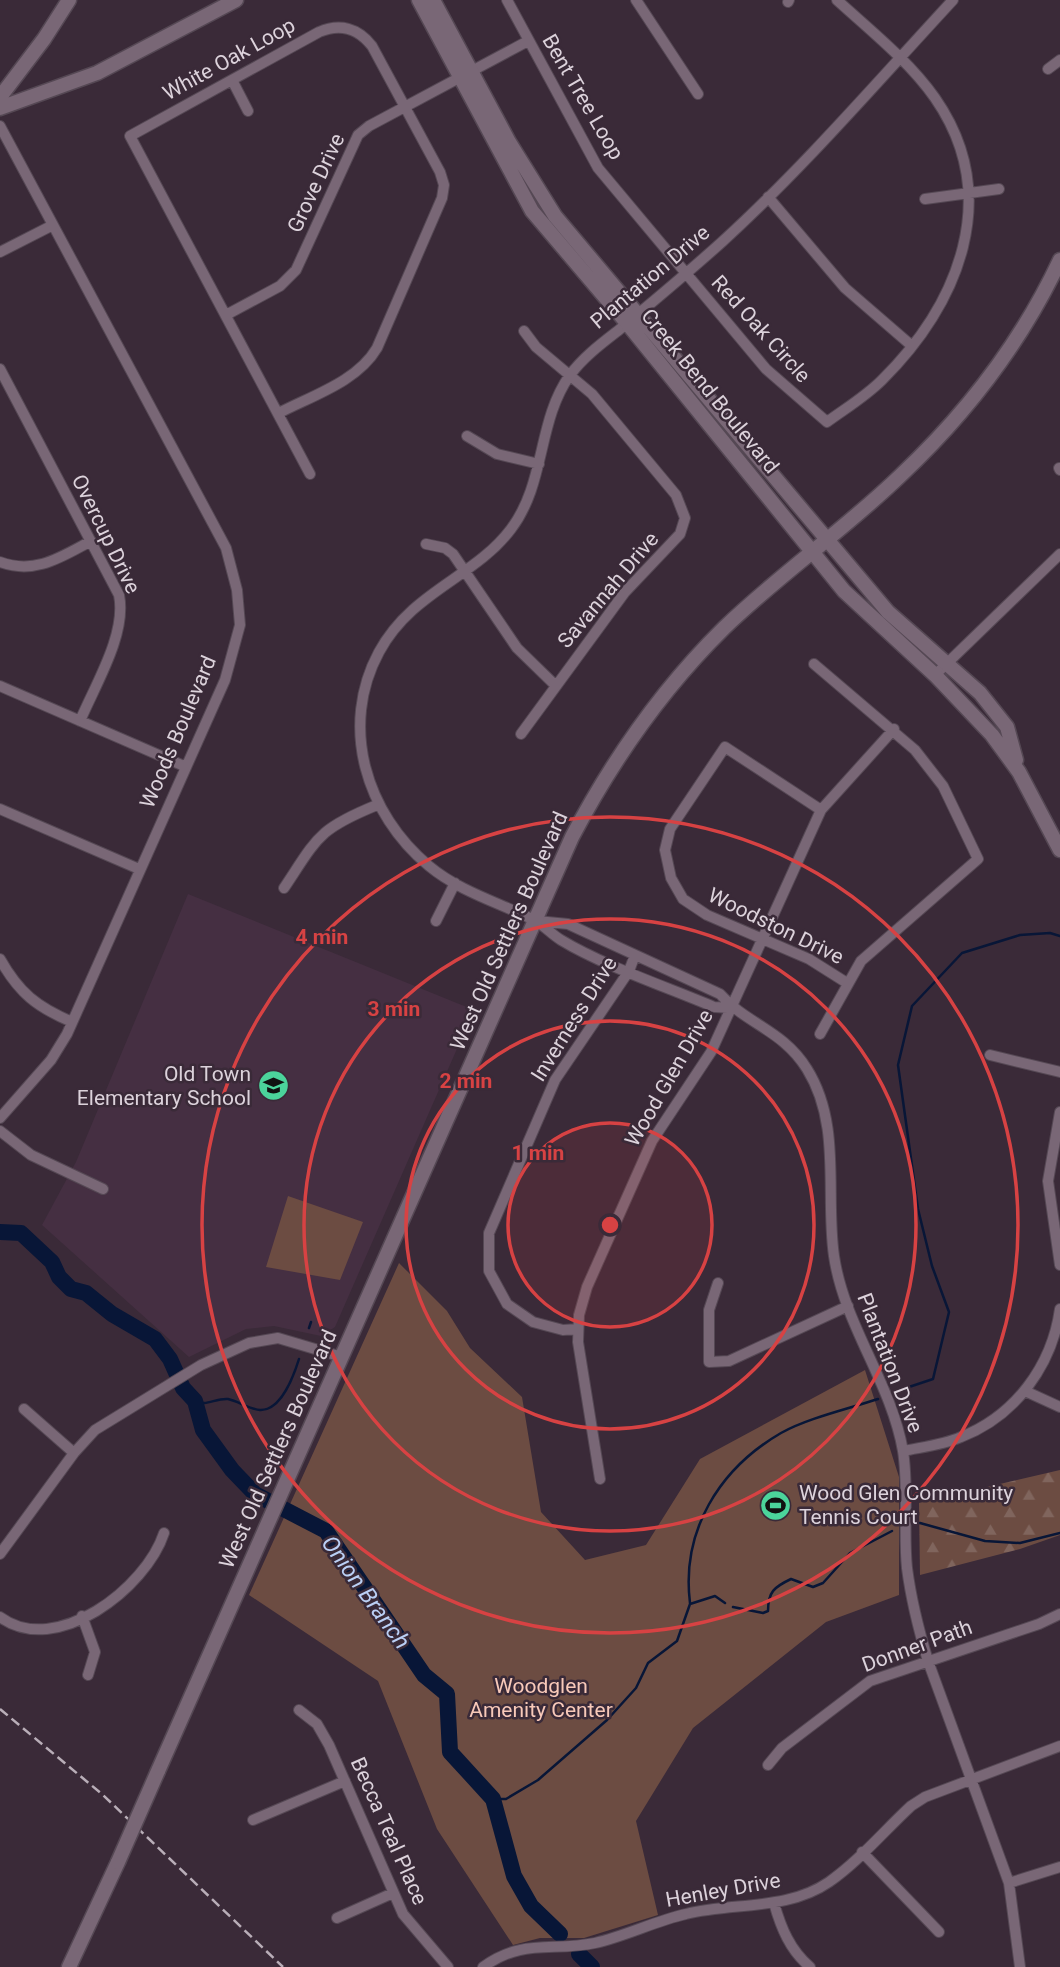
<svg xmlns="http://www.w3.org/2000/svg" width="1060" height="1967" font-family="Roboto,sans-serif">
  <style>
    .built { fill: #452f42 }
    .forest { fill: url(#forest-firs) }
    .park { fill: #6c4c42 }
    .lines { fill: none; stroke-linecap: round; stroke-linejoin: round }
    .stream { stroke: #081637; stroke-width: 2.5 }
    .river { stroke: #081637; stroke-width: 16 }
    .street-casing { stroke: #554854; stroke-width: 12 }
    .secondary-casing { stroke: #554854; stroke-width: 17 }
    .street { stroke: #796776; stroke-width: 10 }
    .secondary { stroke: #796776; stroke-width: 14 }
    .rail { stroke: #b9aeb8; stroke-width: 2.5; stroke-dasharray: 10 5; stroke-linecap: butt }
    .secondary-bridge-casing { stroke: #554854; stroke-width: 17; stroke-linecap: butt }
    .secondary-bridge { stroke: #796776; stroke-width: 14 }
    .ring { fill: none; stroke: #d74243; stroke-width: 3.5 }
    .labels { text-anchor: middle; stroke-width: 5; stroke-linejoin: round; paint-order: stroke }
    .street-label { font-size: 21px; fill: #dcd2db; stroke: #3a2a38 }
    .poi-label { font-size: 21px; fill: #dcd2db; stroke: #3a2a38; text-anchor: end }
    .park-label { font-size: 21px; fill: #f8c9b9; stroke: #3a2a38 }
    .water-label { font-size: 23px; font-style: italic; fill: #bacff5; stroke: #3a2a38 }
    .centre { fill: #d74243; stroke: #3a2a38; stroke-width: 3.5 }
    .ring-label { font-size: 21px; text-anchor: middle; font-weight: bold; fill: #d74243; stroke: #3a2a38; stroke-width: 5; stroke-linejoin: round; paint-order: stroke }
  </style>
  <defs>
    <pattern id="forest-firs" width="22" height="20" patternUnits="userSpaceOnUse" patternTransform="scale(1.75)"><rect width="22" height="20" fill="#6c4c42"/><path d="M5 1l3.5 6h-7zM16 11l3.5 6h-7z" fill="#80655d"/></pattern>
  </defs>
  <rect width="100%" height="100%" fill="#3a2a38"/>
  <path class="built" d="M188,894L474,1010L335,1327L321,1336L274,1326L246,1329L189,1357L42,1225L76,1162Z"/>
  <path class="forest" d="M1060,1470V1535L1020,1549L920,1575L919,1503Z"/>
  <path class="park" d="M288,1196L363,1222L340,1280L266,1267Z
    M399,1263L447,1311L470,1348L522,1397L541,1512L585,1560L646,1545L700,1459L865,1370L899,1477V1595L826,1622L693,1728L636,1821L658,1915L584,1938H540L513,1945L437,1829L378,1681L249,1595Z"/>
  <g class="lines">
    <path class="stream" d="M309,1328L311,1322
      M900,1390L933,1379L949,1312L932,1266L918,1209L898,1065L912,1006L962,953L1020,935L1050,933L1060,936
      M195,1401C206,1407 215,1398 228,1399C238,1401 249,1409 260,1410C281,1411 294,1375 299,1359
      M920,1523L985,1541L1020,1543L1060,1533
      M690,1603C681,1531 719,1469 781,1433C808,1418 848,1409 878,1399
      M733,1607L763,1613L768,1611C768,1592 774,1587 791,1579L813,1587L823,1583L850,1553L892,1531
      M493,1799H506L538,1780L607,1720L636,1688L648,1663L677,1641L690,1604L715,1596L725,1603"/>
    <path class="river" d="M0,1232L21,1233L52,1262L59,1277L71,1289L86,1293L112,1314L155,1339L170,1359L183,1388L195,1401L203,1430L232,1470L255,1494L326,1531L424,1675L447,1694L450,1752L493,1799L514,1876L531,1906L560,1934
      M579,1954L592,1967"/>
    <defs>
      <path id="street" d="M507,0L598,168L766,369L827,422C846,408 865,397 882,380C959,304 1003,196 935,98C909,61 870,30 837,0
        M636,0L698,94
        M788,2L789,0
        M1048,69L1060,60
        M232,80L248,111
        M0,126L226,548L237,590L240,625L225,680L67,1034L51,1060L0,1118
        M768,197L845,288L912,346
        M925,199L999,189
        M0,252L53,225
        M226,315L280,286L296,270L358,135L369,126L528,41
        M0,369L119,595C127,634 95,685 80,721
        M279,413C311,396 357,382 377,348L442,198L444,185L440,172L372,46C358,28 340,23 319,32L130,136L310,474
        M467,436L497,454L539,464
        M1059,468L1060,470
        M426,544L445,548L453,554L517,648L555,685
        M0,562C35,575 61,557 91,541
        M814,664L915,750L943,786L978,859L861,961L820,1034
        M935,675L1060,554
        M0,686L184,766
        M521,734L625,592L680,534L685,518L676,495L592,394L536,347L524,331
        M0,809L139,869
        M821,810L725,747L670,829L665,850L671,878L683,899L707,915L809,959L847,983
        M284,888C318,837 318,829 377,805
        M436,921L455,883
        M537,921L568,924L720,994C746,1024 783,1030 807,1069C842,1125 825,1194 834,1256C844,1325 891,1382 903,1451C909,1489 903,1529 907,1568C911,1599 919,1631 928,1661L1009,1883L1020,1967
        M0,959C19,993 37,1007 72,1022
        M732,1008L714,1007C667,987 604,966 561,940C551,934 543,924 532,919C497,902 459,891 429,866C366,814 339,726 379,652C412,591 474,578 511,529C546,483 537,421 570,375C585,355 605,341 624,326C657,298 691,270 723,241C805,166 878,81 953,0
        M990,1055L1060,1072
        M1060,1112L1048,1181L1060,1265
        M0,1131L31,1155L103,1189
        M718,1283L709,1310V1362L729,1361L848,1306
        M578,1329L563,1330L533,1322L507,1304L489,1271V1233L555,1080L629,971L635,955
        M1025,1391L1060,1407
        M24,1409L74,1453
        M903,1451C922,1447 943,1445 961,1437C1015,1416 1052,1366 1060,1309
        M600,1479L578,1342L579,1315L587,1287L652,1141L711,1052L821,810L894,729
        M0,1554L74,1453L95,1430L201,1365L249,1343L278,1338L342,1357
        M82,1616L95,1652L88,1675
        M0,1617C56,1658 146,1588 164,1533
        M299,1710L317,1724L329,1745L403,1914L448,1967
        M768,1765L782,1748L870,1681L1039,1624L1060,1614
        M253,1820L345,1781
        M862,1852L939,1932
        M1009,1883L1060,1867
        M774,1903C781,1928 790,1950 810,1967
        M337,1918L393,1893
        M483,1967C523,1938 552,1952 595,1943C626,1936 655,1921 686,1914C733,1902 787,1911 829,1882C859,1861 884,1831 911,1806L925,1797L1060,1746"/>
      <path id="secondary" d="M419,0L532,211L627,323L844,591L935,675L992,735L1019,772L1060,850
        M433,0L509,142L555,216L888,612L980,693L1007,727L1016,760
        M0,97L44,39L69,0
        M0,108L97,73L236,0
        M158,1771L572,837C612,761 662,689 724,628C780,574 844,530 900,476C965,415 1022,341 1060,260
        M69,1967L118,1862"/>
    </defs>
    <use href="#street" class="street-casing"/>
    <use href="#secondary" class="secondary-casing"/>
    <use href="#street" class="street"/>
    <use href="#secondary" class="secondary"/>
    <path class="rail" d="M0,1709L103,1795L283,1967"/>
    <defs>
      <path id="secondary-bridge" d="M118,1862L158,1771"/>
    </defs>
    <use href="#secondary-bridge" class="secondary-bridge-casing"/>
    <use href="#secondary-bridge" class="secondary-bridge"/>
  </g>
  <circle cx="610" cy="1225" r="102" fill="#d74243" fill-opacity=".12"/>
  <g class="ring">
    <circle cx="610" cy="1225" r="102"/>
    <circle cx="610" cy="1225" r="204"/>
    <circle cx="610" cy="1225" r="306"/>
    <circle cx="610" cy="1225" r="408"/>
  </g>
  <defs>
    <symbol id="school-disc" viewBox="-11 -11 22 22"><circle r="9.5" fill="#4bd49b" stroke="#3a2a38"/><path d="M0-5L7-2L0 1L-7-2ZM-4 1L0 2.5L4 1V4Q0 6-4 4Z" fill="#111"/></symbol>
    <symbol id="stadium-disc" viewBox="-11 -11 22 22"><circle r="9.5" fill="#4bd49b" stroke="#3a2a38"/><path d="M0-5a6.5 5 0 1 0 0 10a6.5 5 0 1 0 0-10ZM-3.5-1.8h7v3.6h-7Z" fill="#111"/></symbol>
  </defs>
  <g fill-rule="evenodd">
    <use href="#school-disc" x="256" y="1068" width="35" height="35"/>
    <use href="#stadium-disc" x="758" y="1488" width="35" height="35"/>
  </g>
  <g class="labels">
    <g class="street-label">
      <text transform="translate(229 59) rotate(-29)" y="7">White Oak Loop</text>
      <text transform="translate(583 97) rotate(60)" y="7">Bent Tree Loop</text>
      <text transform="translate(316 183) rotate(-65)" y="7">Grove Drive</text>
      <text transform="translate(650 277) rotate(-40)" y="7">Plantation Drive</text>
      <text transform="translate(761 329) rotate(48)" y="7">Red Oak Circle</text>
      <text transform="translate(710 391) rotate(51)" y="7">Creek Bend Boulevard</text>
      <text transform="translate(106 534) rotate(64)" y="7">Overcup Drive</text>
      <text transform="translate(608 590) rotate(-50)" y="7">Savannah Drive</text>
      <text transform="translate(178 732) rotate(-67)" y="7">Woods Boulevard</text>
      <text transform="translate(776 926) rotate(26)" y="7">Woodston Drive</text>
      <text transform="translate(509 931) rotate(-66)" y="7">West Old Settlers Boulevard</text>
      <text transform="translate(574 1019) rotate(-58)" y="7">Inverness Drive</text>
      <text transform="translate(669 1078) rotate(-60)" y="7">Wood Glen Drive</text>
      <text transform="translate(890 1363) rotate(69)" y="7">Plantation Drive</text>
      <text transform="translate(278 1449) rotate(-66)" y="7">West Old Settlers Boulevard</text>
      <text transform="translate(917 1646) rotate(-20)" y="7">Donner Path</text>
      <text transform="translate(389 1831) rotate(66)" y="7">Becca Teal Place</text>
      <text transform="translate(723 1890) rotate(-10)" y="7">Henley Drive</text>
    </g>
    <g class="poi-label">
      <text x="251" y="1081">Old Town<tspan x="251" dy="24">Elementary School</tspan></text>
      <text x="799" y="1500" text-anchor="start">Wood Glen Community<tspan x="799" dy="24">Tennis Court</tspan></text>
    </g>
    <g class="park-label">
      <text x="541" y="1693">Woodglen<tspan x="541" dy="24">Amenity Center</tspan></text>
    </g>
    <g class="water-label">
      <text transform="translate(366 1592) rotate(54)" y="8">Onion Branch</text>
    </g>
  </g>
  <circle cx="610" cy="1225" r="10" class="centre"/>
  <g class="ring-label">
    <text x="322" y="944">4 min</text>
    <text x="394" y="1016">3 min</text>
    <text x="466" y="1088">2 min</text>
    <text x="538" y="1160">1 min</text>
  </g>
</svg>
